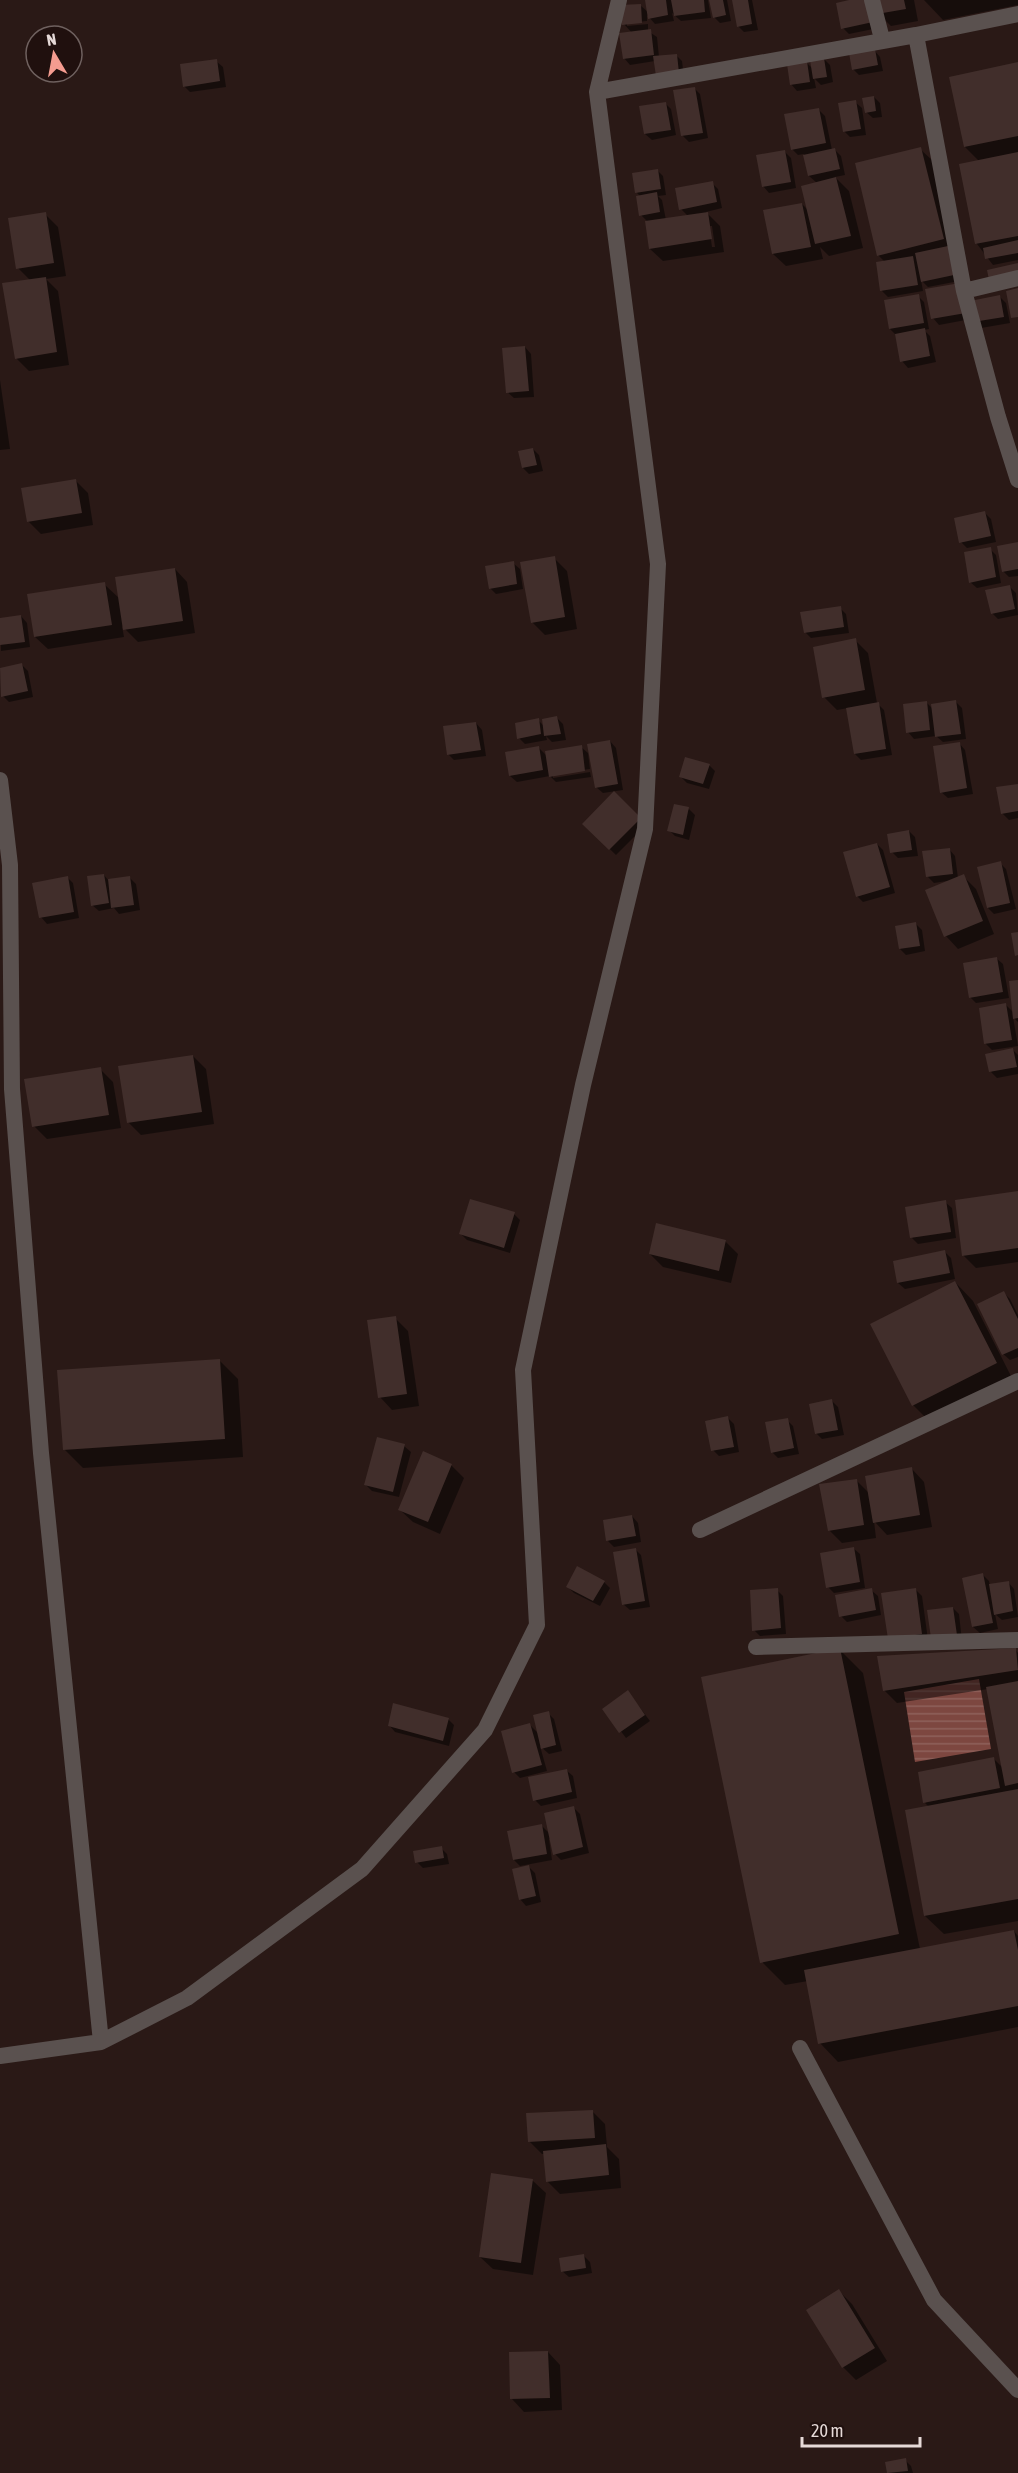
<svg xmlns="http://www.w3.org/2000/svg" width="1018" height="2473" font-family="'Asap Condensed',sans-serif">
  <style>
    .water { fill: url(#water-rules) }
    .shadow { fill: #0007; fill-rule: evenodd }
    .building { fill: #412e2b }
    .lines { fill: none; stroke-linecap: round; stroke-linejoin: round }
    .minor { stroke: #5a514f; stroke-width: 16 }
  </style>
  <defs>
    <pattern id="water-rules" width="6" height="5" patternUnits="userSpaceOnUse" patternTransform="scale(1.5)"><rect width="6" height="5" fill="#7d4740"/><path d="M0 2.5h6" fill="none" stroke="#8f615b"/></pattern>
  </defs>
  <rect width="100%" height="100%" fill="#2a1916"/>
  <path class="water" d="M979,1679L991,1749L915,1762L904,1692Z"/>
  <path class="shadow" d="M646,0H708L711,18L681,21L672,13L674,21L655,24L647,15V21L627,23V26L648,24V31L657,37L659,57L676,55L682,61L684,78L655,61L630,65L624,58L632,33L624,24L640,5L649,13Z
    M711,0H727L731,21L720,23L714,17Z
    M733,0H752L758,30L744,32L738,26Z
    M856,0L878,28L849,34L843,28Z
    M876,0H914L918,21L891,26L878,13Z
    M924,0H1018V5L943,20Z
    M874,50L880,57L883,71L859,75L853,69Z
    M824,59L830,65L833,82L821,85L814,78L816,88L797,91L791,84L807,63L813,69Z
    M216,61L223,67L226,87L190,92L184,86Z
    M1018,63V260L993,265L977,244L960,165L979,161L965,147Z
    M694,88L700,94L708,138L689,142L683,136Z
    M874,97L880,103L882,117L873,118L866,112Z
    M855,102L862,108L866,135L850,137L844,131Z
    M665,103L671,109L676,135L652,140L645,134Z
    M819,110L825,116L832,150H835L841,156L845,175L835,177L849,191L863,248L829,256L820,247L823,259L786,266L773,254L802,204L809,211L817,183L809,176L804,154L798,155L792,149Z
    M920,149L933,161L959,281L928,287L921,280L923,291L888,297L882,291L885,262L878,255Z
    M785,152L791,158L796,188L769,193L763,186Z
    M657,170L663,176L666,195L658,196L662,200L666,220L688,216L681,209L712,183L718,189L722,208L706,212L720,226L724,252L663,261L650,249L647,221L641,215V197L637,193ZM709,226H712L715,247H712Z
    M45,214L58,227L66,276L46,279L58,291L69,365L29,371L16,358L30,280L18,268Z
    M927,291L971,319L939,325L933,318Z
    M918,296L924,302L929,329L924,330L930,336L936,362L908,368L902,361L896,335L890,329Z
    M1000,297L1006,303L1010,323L981,328L975,322Z
    M525,347L531,354L534,397L514,398L507,392Z
    M0,380L10,449L0,450Z
    M533,449L539,455L543,471L529,474L523,468Z
    M75,480L88,493L93,525L41,534L28,521Z
    M985,513L991,519L996,542L967,548L961,542Z
    M1018,544V576L1009,577L1003,571Z
    M990,549L996,555L1001,583L977,588L970,582Z
    M554,558L567,571L577,629L545,635L532,622Z
    M513,563L520,569L523,589L496,594L490,588Z
    M175,569L187,582L195,633L138,642L122,626L124,637L48,649L35,637L104,584L120,599Z
    M1010,587L1016,593L1018,615L998,619L992,613Z
    M840,608L846,614L849,633L811,638L805,632Z
    M21,616L27,623L30,647L1,651L0,619Z
    M855,640L868,653L877,703L884,710L892,755L861,760L855,754L848,708L837,710L824,697Z
    M22,665L28,671L33,697L9,702L3,696L0,669Z
    M926,702L933,709L956,702L962,708L966,739L943,742L936,736L914,739L908,732Z
    M557,718L563,724L566,740L552,742L546,736L547,740L525,744L519,738L538,720L544,726Z
    M476,723L482,730L486,756L454,760L448,754Z
    M610,741L616,748L623,790L603,793L596,787Z
    M959,743L965,750L973,794L948,798L941,792Z
    M538,747L547,756L581,747L588,753L590,769L553,774V778L590,772L591,777L556,782L550,776L517,782L510,776Z
    M709,765L715,771L709,789L687,783L681,777Z
    M1018,785V818L1009,820L1002,813Z
    M614,793L646,825L616,855L584,824Z
    M689,809L695,815L689,840L675,836L669,830Z
    M909,831L915,837L918,856L898,858L892,852Z
    M877,844L883,850L895,893L863,902L857,896Z
    M949,849L955,856L958,878L963,876L976,889L994,934L958,949L946,936L947,881L934,883L928,877Z
    M1000,863L1006,869L1016,909L994,914L988,908Z
    M104,875L109,881L130,878L136,884L140,910L119,914L114,908L99,911L92,905Z
    M67,877L73,883L79,918L47,924L41,917Z
    M916,924L922,930L925,951L906,955L900,949Z
    M996,958L1003,964L1009,998L976,1003L970,997Z
    M1018,981V1022L1013,1017L1018,1046L992,1050L986,1044L980,1009L1006,1005L1014,1013Z
    M1013,1050L1018,1055V1074L997,1078L991,1072Z
    M193,1056L206,1069L214,1124L141,1135L128,1122Z
    M100,1069L113,1082L121,1128L47,1139L34,1126Z
    M1018,1193V1262L976,1268L963,1255Z
    M945,1202L952,1208L956,1238L918,1244L912,1238Z
    M514,1214L520,1220L510,1253L467,1240L461,1234Z
    M725,1241L738,1254L731,1283L663,1267L650,1254Z
    M945,1252L951,1258L955,1279L905,1289L898,1283Z
    M955,1282L973,1301L1014,1382L932,1424L913,1405Z
    M1004,1293L1010,1299L1018,1315V1357L1010,1360L1002,1353Z
    M395,1318L408,1331L419,1406L392,1410L380,1397Z
    M219,1360L238,1379L243,1457L83,1468L64,1449Z
    M832,1401L838,1407L844,1435L822,1439L816,1433Z
    M728,1418L734,1424L739,1452L719,1456L713,1450Z
    M787,1420L793,1426L799,1454L778,1458L772,1452Z
    M404,1446L411,1452L399,1497L372,1491L366,1485Z
    M451,1465L464,1478L440,1534L413,1522L400,1510Z
    M912,1469L924,1482L932,1527L887,1535L874,1521L876,1538L842,1543L829,1530L856,1480L869,1493Z
    M632,1516L638,1523L641,1542L614,1547L608,1541Z
    M853,1548L860,1554L865,1588L834,1593L828,1587Z
    M635,1549L641,1555L650,1607L630,1610L623,1604Z
    M983,1575L989,1581L990,1586L1008,1582L1014,1589L1018,1617L1002,1620L995,1614L998,1629L980,1633L973,1627L964,1579Z
    M604,1582L610,1588L600,1606L574,1593L568,1587Z
    M915,1589L922,1596L928,1640L895,1644Z
    M777,1590L783,1596L786,1634L760,1636L754,1630Z
    M871,1590L878,1596L881,1615L847,1622L841,1616Z
    M953,1608L959,1614L962,1641L939,1644Z
    M1015,1649L1018,1653V1921L944,1934L925,1916L929,1807L925,1803L994,1759L1003,1768L988,1689L897,1703L884,1690Z
    M840,1650L863,1673L920,1949L1014,1931L1018,1936V2027L838,2062L820,2043L808,1981L785,1985L762,1962Z
    M628,1692L650,1721L626,1738L604,1709Z
    M548,1713L554,1719L562,1751L549,1754L540,1746L547,1771L520,1778L514,1772L530,1725L539,1734Z
    M448,1719L454,1725L449,1746L395,1732L389,1725Z
    M566,1770L573,1776L577,1798L541,1806L535,1800Z
    M574,1808L580,1814L589,1853L561,1860L555,1854L551,1838L549,1839L552,1860L520,1866L514,1860L541,1825L551,1835Z
    M441,1848L447,1854L449,1864L423,1868L417,1862Z
    M529,1867L535,1873L541,1902L526,1906L520,1899Z
    M592,2111L605,2124L607,2147L619,2159L621,2188L560,2194L547,2181L545,2154H542L529,2141Z
    M493,2175L533,2181L546,2193L533,2275L493,2269L480,2257Z
    M584,2256L590,2262L592,2273L569,2277L562,2271Z
    M839,2291L852,2304L887,2361L856,2380L843,2367L808,2310Z
    M548,2352L560,2365L562,2410L524,2412L512,2399Z
    M905,2460L911,2466L913,2473H889L887,2464Z"/>
  <path class="building" d="M645,0H666L668,15L648,19Z
    M671,0H704L705,12L674,16Z
    M709,0H723L726,15L713,18Z
    M732,0H748L752,24L737,27Z
    M849,0H868L873,22L841,29L836,3Z
    M874,0H904L906,9L877,14Z
    M641,4L642,23L622,25L620,5Z
    M651,29L654,55L623,59L619,33Z
    M875,49L878,65L852,70L849,53Z
    M677,54L679,73L656,76L653,56Z
    M824,58L827,77L813,79L810,60Z
    M217,59L220,81L183,87L180,64Z
    M807,61L810,82L790,85L787,64Z
    M1018,62V136L964,147L949,77Z
    M695,87L703,133L681,136L673,90Z
    M874,96L876,111L865,113L862,98Z
    M856,100L861,129L843,132L838,103Z
    M666,102L671,130L644,134L639,106Z
    M819,108L826,143L791,150L784,114Z
    M921,147L944,239L877,256L855,163Z
    M835,148L840,169L808,176L803,155Z
    M785,150L791,182L762,187L756,155Z
    M1018,152V236L975,244L959,164Z
    M658,169L661,189L635,193L632,173Z
    M836,177L851,236L815,244L801,186Z
    M713,181L717,202L679,210L675,188Z
    M657,192L660,212L639,216L636,196Z
    M802,203L811,247L772,254L763,210Z
    M46,212L54,263L16,269L8,218Z
    M708,212L712,239L649,249L645,221Z
    M1018,240V253L985,259L983,248Z
    M948,246L954,275L921,282L915,253Z
    M913,256L918,285L880,291L876,262Z
    M1018,263V273L989,280L987,270Z
    M46,277L57,352L15,359L2,283Z
    M960,283L966,313L931,319L925,289Z
    M1018,288V317L1011,318L1006,291Z
    M919,294L924,323L889,329L884,300Z
    M1000,295L1004,317L973,322L970,301Z
    M925,328L930,356L900,362L895,334Z
    M525,346L529,391L506,393L502,348Z
    M533,448L537,465L522,468L518,451Z
    M76,479L82,513L27,522L21,488Z
    M985,511L991,536L959,543L954,518Z
    M1018,542V569L1002,572L997,546Z
    M991,547L996,577L969,583L964,552Z
    M555,556L565,617L531,623L520,562Z
    M514,561L517,584L489,589L485,566Z
    M175,568L183,621L123,630L115,577Z
    M105,582L112,625L34,637L27,594Z
    M1010,585L1015,609L991,614L985,590Z
    M841,606L844,627L804,633L800,612Z
    M21,615L25,642L0,645V618Z
    M856,638L865,690L822,698L813,647Z
    M22,663L28,691L1,697L0,668Z
    M956,700L961,734L935,737L931,704Z
    M927,701L930,730L906,733L903,704Z
    M879,702L886,749L854,754L846,708Z
    M557,716L561,734L544,736L542,719Z
    M539,718L541,734L517,739L515,723Z
    M476,722L481,750L447,755L443,726Z
    M610,740L618,784L595,788L587,744Z
    M960,742L967,788L940,793L933,746Z
    M582,745L585,771L549,777L545,751Z
    M539,746L543,770L509,776L505,752Z
    M685,757L710,764L703,784L679,777Z
    M1018,784V811L1001,814L996,787Z
    M614,791L641,818L609,850L582,824Z
    M674,804L689,807L683,835L667,831Z
    M909,830L912,850L890,853L887,834Z
    M877,843L890,887L856,897L843,852Z
    M950,848L953,874L926,877L922,851Z
    M1001,861L1010,903L987,908L977,867Z
    M104,874L109,903L91,906L87,876Z
    M964,874L983,921L944,937L925,890Z
    M68,876L74,912L39,918L32,883Z
    M130,876L134,905L111,908L108,879Z
    M916,922L920,946L899,949L895,926Z
    M1018,932V955L1015,956L1011,933Z
    M997,957L1003,992L969,998L963,963Z
    M1018,980V1018L1013,1019L1009,981Z
    M1006,1003L1012,1040L984,1044L979,1008Z
    M1013,1048L1017,1067L989,1072L985,1054Z
    M193,1055L202,1112L127,1123L118,1066Z
    M101,1067L109,1115L32,1127L24,1079Z
    M1018,1191V1248L962,1256L955,1200Z
    M470,1199L515,1212L504,1248L459,1234Z
    M946,1200L951,1232L910,1238L905,1207Z
    M656,1223L726,1240L719,1271L649,1254Z
    M945,1250L950,1273L897,1283L893,1261Z
    M955,1281L997,1363L912,1406L870,1324Z
    M1004,1291L1018,1319V1348L1002,1355L977,1304Z
    M396,1316L407,1394L378,1398L367,1320Z
    M220,1359L225,1439L63,1450L57,1370Z
    M832,1399L838,1430L815,1434L809,1404Z
    M728,1416L734,1447L711,1451L705,1421Z
    M788,1418L794,1448L771,1453L765,1422Z
    M377,1437L405,1444L393,1492L364,1485Z
    M423,1451L452,1464L428,1522L398,1510Z
    M912,1467L920,1515L873,1523L865,1476Z
    M857,1479L864,1525L828,1531L819,1484Z
    M632,1515L636,1536L606,1541L603,1520Z
    M854,1547L860,1582L826,1588L820,1553Z
    M636,1548L645,1601L622,1605L613,1552Z
    M577,1566L605,1581L593,1601L566,1587Z
    M983,1573L993,1623L972,1627L962,1578Z
    M1009,1581L1013,1611L994,1615L989,1584Z
    M778,1588L781,1628L752,1631L750,1590Z
    M872,1588L876,1610L839,1617L835,1595Z
    M916,1588L922,1634L888,1639L881,1593Z
    M953,1607L957,1635L931,1638L927,1610Z
    M840,1648L899,1934L760,1963L701,1677Z
    M1016,1648L1018,1670L883,1691L877,1656Z
    M1018,1681V1783L1005,1786L986,1687Z
    M628,1690L645,1715L619,1733L602,1709Z
    M393,1703L449,1718L443,1741L388,1726Z
    M549,1711L556,1745L541,1749L533,1715Z
    M530,1723L542,1765L512,1773L501,1731Z
    M994,1757L1000,1788L923,1803L918,1772Z
    M567,1769L572,1792L533,1801L528,1777Z
    M1018,1789V1899L924,1916L905,1810Z
    M574,1806L583,1847L553,1855L544,1813Z
    M542,1824L547,1854L513,1860L507,1831Z
    M442,1846L444,1858L415,1863L413,1851Z
    M529,1865L536,1896L519,1900L512,1869Z
    M1014,1930L1018,1950V2006L818,2044L804,1970Z
    M593,2110L595,2138L528,2142L526,2113Z
    M606,2144L609,2175L546,2182L543,2151Z
    M491,2173L533,2179L521,2263L479,2257Z
    M584,2254L586,2268L561,2272L559,2258Z
    M839,2289L875,2348L842,2368L806,2310Z
    M548,2351L550,2398L510,2399L509,2352Z
    M906,2458L908,2471L887,2473L885,2462Z"/>
  <g class="lines">
    <path class="minor" d="M872,0L882,39
      M916,35L964,291L998,417L1018,480
      M597,92L916,35L1018,14
      M964,291L1018,278
      M0,780L10,865L12,1089L41,1453L101,2042
      M700,1530L1018,1381
      M756,1647L1018,1640
      M800,2048L934,2300L1018,2390
      M0,2056L101,2042L187,1998L362,1869L485,1730L537,1625L523,1370L583,1085L645,829L658,564L597,92L619,0"/>
  </g>
  <g transform="translate(54 54) rotate(350)"><circle r="28" fill="#20100e" stroke="#6f615f" stroke-width="1.5"/>
  <path d="M0-4.5L10 22L0 15L-10 22Z" fill="#f59c90"/>
  <text y="-9" font-size="16" font-weight="bold" text-anchor="middle" fill="#e6dad8">N</text>
  </g>
  <path d="M802 2437v9h118v-9" fill="none" stroke="#e6dad8" stroke-width="3"/>
  <text x="811" y="2437" font-size="18" fill="#e6dad8" stroke="#20100e" stroke-width="4.5" paint-order="stroke">20 m</text>
</svg>
